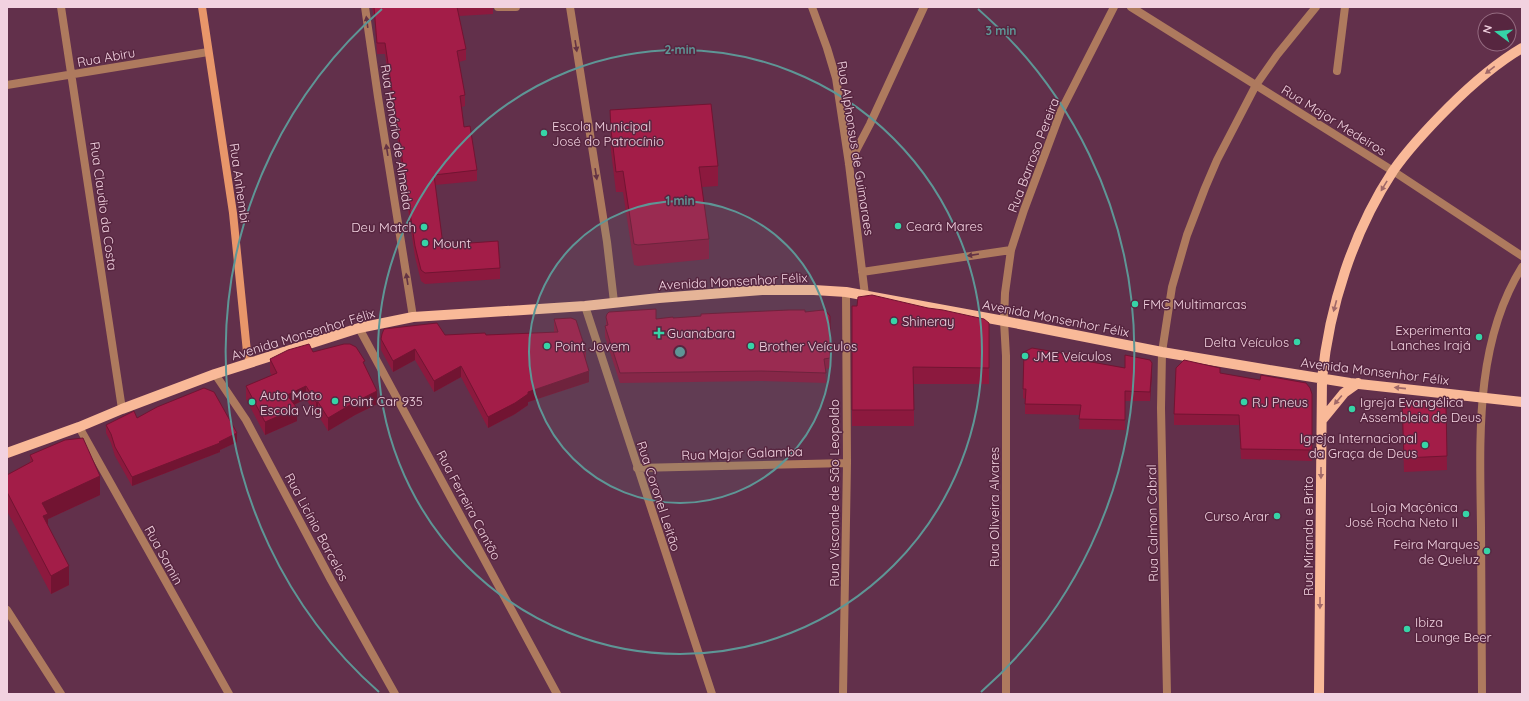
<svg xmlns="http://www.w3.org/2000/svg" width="1529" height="701" font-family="Quicksand,sans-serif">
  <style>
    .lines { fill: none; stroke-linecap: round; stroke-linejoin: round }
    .street { stroke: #ae7a5e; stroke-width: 8 }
    .secondary { stroke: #e8966a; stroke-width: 8 }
    .primary { stroke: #f9b998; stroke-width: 10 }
    .wall { fill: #8c193e }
    .shaded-wall { fill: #721432 }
    .building { fill: #a31d48; stroke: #721432 }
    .oneway { fill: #643344 }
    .oneway2 { fill: #a06868 }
    .ring { fill: none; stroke: #5e9696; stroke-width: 2 }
    .poi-dot { fill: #36d4a7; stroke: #572640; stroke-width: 1.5 }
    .labels { text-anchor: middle; stroke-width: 3; stroke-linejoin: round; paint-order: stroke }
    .street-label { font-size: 13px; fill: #f2d2e0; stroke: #572640 }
    .poi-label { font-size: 13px; fill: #f2d2e0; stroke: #572640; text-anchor: start }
    .centre { fill: #5e9696; stroke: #572640; stroke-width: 2 }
    .ring-label { font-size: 12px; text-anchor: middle; font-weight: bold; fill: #5e9696; stroke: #572640; stroke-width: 3; stroke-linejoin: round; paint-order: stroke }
  </style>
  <rect width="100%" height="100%" fill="#62304b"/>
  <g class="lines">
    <path class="street" d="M61,7L122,409
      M365,7L378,97L413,317
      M498,7H516
      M570,7L607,242L614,302
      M812,7L827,48L836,78L849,164L865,295
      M1131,7L1393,171L1522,256
      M1337,71L1345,7
      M7,85L208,52
      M849,164L870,124L924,7
      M862,272L1011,250
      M585,306L712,694
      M359,328L557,694
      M215,374L246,420L331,580L395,694
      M79,427L229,694
      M637,468L847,463
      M7,610L61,694
      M843,694L847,463L846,292
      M1006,694V356L1004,321L1005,293L1011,250L1024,210L1061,111L1114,7
      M1167,694L1161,408L1162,352L1172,287L1187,235L1205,188L1217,160L1256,85L1277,55L1316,7
      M1482,694C1482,638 1481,583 1481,527C1480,440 1474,344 1522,267"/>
    <path class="secondary" d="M202,7L233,213L247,352L250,363"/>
    <path class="primary" d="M1322,420L1344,393L1358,383
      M7,453L79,427L122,409L215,374L359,328L413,317L585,306L659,298L762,290H814L846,292L1004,321L1162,352L1269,370L1350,383L1522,402
      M1319,694L1322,379C1329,307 1353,232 1393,171C1409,148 1429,127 1449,107C1471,85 1495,64 1522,48"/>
  </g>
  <path class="wall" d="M372,7H493V14L459,16L466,49V60L459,62L465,95V106L462,107L464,127L477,170V181L435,185L443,245L500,268V279L425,284L421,281L415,257L385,54H377L375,25Z
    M610,110L718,166V186L702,187L709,239V259L638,266L634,265L623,192H616L611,151Z
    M852,306L989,323V384H914V426H852Z
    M805,312L830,316V368L825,369L826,383L761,381L620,383L605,337V326H606V317L656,319L673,318Z
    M554,319L586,351V361L589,382L528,402V405L515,414L488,428L461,377L434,392L415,360L393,372L381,350V339L445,335H486L554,332Z
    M270,359L365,365L377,404L355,415L328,431L318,415H316L306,399L294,405L297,421L265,435L246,399V386L272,376L270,372Z
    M1080,360L1152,373L1150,401H1125V430L1079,429L1080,415L1025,414V399L1023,398V389Z
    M1220,373L1312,394V461L1241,459L1239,425H1174V414Z
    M1402,401L1446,405L1447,470L1404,472Z
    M137,418L237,442L220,450V452L132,486L115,456L111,443L106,433V425Z
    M30,455L100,495L48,519V526L69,585L51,594L7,511V475L30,462Z"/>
  <path class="shaded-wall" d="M415,349V360L393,372V361Z
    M1152,363V373L1150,401V392Z
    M461,366V377L434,392V381Z
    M589,371V382L528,402V405L515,414L488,428V417L528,392Z
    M306,386V399L287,408V395Z
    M377,391V404L355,415L328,431V418L355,402Z
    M316,402H318V415H316Z
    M297,408V421L265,435V422Z
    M237,433V442L220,450V452L132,486V477Z
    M100,476V495L48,519V533L43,535L42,503Z
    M69,566V585L51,594V576Z"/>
  <path class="building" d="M374,7H457L466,49L457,51L465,95L460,96L464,127L470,126L477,170L434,175L443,245L498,241L500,268L425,273L421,270L415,246L385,43H377Z
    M711,104L718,166L699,167L709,239L638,245L634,244L623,171L616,172L611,130L610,110Z
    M872,295L928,308L943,310L984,319L989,323V368L913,367L914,410H852V306H857L858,297Z
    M656,309V319L673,317V318L701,316V314L789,310H805V312L823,310L826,311L830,316V358L824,359L826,373L761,371L620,373L605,326L608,325L606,317L607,314L609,312Z
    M571,318L576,320L586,351H583L589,371L528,392V394L515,403L488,417L461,366L434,381L415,349L393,361L381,339L382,334L384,329L437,323L445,335L485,333L486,335L558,332L554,319Z
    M309,344L313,352L344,344H350L356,347L365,361L363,362L377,391L355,402L328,418L318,402H316L306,386L287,395L297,408L265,422L246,386L277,373L270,359L288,350Z
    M1032,348L1079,356L1080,360L1125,368V355L1150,360L1152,363L1150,392L1125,391V420L1079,419L1081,405L1025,404L1026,389H1023L1024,352Z
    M1184,360L1220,368V373L1260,380L1261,375L1306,383L1310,388L1312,394V450L1241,449L1239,415L1174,414L1176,368Z
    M204,388L214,392L237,433L219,442L220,443L132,477L115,447L111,434L106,425L134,411L137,418L157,407Z
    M1402,401L1446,405L1447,456L1404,458Z
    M83,438L100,476L42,503L48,514L43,516L69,566L51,576L7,492V475L33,461L30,455L65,440Z"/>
  <defs><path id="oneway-solid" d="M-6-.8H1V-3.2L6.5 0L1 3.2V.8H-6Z"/></defs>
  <g class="oneway">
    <use href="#oneway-solid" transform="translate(367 22) rotate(-98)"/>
    <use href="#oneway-solid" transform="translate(576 46) rotate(81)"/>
    <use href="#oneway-solid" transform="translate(387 150) rotate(-99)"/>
    <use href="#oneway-solid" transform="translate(596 174) rotate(81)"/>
    <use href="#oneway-solid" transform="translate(973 255) rotate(171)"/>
    <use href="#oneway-solid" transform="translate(407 279) rotate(-99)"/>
  </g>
  <g class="oneway2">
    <use href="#oneway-solid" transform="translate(1490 70) rotate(142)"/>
    <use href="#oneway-solid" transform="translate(1384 186) rotate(121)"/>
    <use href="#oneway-solid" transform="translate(1335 306) rotate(105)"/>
    <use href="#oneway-solid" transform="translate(1400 388) rotate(-174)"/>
    <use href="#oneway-solid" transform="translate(1338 400) rotate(130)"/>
    <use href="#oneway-solid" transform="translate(1321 473) rotate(90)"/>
    <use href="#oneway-solid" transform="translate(1320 603) rotate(90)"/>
  </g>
  <circle cx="680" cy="352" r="151" fill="#5e9696" fill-opacity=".12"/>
  <g class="ring">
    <circle cx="680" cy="352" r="151"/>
    <circle cx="680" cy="352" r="302"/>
    <path d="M379 692A454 454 0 0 1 382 9M978 9A454 454 0 0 1 981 692"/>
  </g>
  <g class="poi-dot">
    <circle cx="544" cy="133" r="4"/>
    <circle cx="898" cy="226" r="4"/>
    <circle cx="424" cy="227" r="4"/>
    <circle cx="425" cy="243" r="4"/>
    <circle cx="1135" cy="304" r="4"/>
    <circle cx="894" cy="321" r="4"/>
    <path d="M657 327h4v4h4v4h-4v4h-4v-4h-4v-4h4z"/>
    <circle cx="1479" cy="337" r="4"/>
    <circle cx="1297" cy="342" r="4"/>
    <circle cx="547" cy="346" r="4"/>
    <circle cx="751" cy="346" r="4"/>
    <circle cx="1025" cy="356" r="4"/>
    <circle cx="335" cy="401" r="4"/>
    <circle cx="252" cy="402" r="4"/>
    <circle cx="1244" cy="402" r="4"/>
    <circle cx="1352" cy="409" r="4"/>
    <circle cx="1425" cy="445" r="4"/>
    <circle cx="1466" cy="514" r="4"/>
    <circle cx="1277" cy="516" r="4"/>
    <circle cx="1487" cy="551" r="4"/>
    <circle cx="1407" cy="629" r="4"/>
  </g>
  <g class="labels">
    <g class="street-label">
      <text transform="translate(106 57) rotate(-10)" y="5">Rua Abiru</text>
      <text transform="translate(1334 120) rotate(32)" y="5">Rua Major Medeiros</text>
      <text transform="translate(397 137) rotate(81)" y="5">Rua Honório de Almeida</text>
      <text transform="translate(856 148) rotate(81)" y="5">Rua Alphonsus de Guimaraes</text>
      <text transform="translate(1033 155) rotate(-69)" y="5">Rua Barroso Pereira</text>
      <text transform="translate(240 183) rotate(82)" y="5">Rua Anhembi</text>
      <text transform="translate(104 206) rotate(82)" y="5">Rua Claudio da Costa</text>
      <text transform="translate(733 281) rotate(-3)" y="5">Avenida Monsenhor Félix</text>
      <text transform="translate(1056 318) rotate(11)" y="5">Avenida Monsenhor Félix</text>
      <text transform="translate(303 334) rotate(-17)" y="5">Avenida Monsenhor Félix</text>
      <text transform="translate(1375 371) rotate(7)" y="5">Avenida Monsenhor Félix</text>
      <text transform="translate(742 453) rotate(-2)" y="5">Rua Major Galamba</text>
      <text transform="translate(834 493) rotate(-90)" y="5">Rua Visconde de São Leopoldo</text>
      <text transform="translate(659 496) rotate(72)" y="5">Rua Coronel Leitão</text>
      <text transform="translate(469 505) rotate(62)" y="5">Rua Ferreira Cantão</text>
      <text transform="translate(994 507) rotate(-90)" y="5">Rua Oliveira Alvares</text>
      <text transform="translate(1152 523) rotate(-91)" y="5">Rua Calmon Cabral</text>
      <text transform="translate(317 527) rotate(62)" y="5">Rua Licínio Barcelos</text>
      <text transform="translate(1308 536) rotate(-90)" y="5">Rua Miranda e Brito</text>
      <text transform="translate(164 555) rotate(61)" y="5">Rua Samin</text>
    </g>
    <g class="poi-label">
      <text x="552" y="131">Escola Municipal<tspan x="552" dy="15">José do Patrocínio</tspan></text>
      <text x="906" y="231">Ceará Mares</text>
      <text x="416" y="232" text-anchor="end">Deu Match</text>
      <text x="433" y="248">Mount</text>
      <text x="1143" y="309">FMC Multimarcas</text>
      <text x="902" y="326">Shineray</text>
      <text x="1471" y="335" text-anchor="end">Experimenta<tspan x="1471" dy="15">Lanches Irajá</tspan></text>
      <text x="667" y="338">Guanabara</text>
      <text x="1289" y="347" text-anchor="end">Delta Veículos</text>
      <text x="555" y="351">Point Jovem</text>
      <text x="759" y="351">Brother Veículos</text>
      <text x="1033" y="361">JME Veículos</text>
      <text x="260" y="400">Auto Moto<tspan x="260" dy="15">Escola Vig</tspan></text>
      <text x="343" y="406">Point Car 935</text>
      <text x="1252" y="407">RJ Pneus</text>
      <text x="1360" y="407">Igreja Evangélica<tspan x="1360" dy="15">Assembleia de Deus</tspan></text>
      <text x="1417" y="443" text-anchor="end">Igreja Internacional<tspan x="1417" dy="15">da Graça de Deus</tspan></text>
      <text x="1458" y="512" text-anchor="end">Loja Maçônica<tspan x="1458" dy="15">José Rocha Neto II</tspan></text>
      <text x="1269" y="521" text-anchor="end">Curso Arar</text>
      <text x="1479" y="549" text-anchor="end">Feira Marques<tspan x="1479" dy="15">de Queluz</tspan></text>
      <text x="1415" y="627">Ibiza<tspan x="1415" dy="15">Lounge Beer</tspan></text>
    </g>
  </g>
  <circle cx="680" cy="352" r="6" class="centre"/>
  <g class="ring-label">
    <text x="1001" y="35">3 min</text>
    <text x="680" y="54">2 min</text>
    <text x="680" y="205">1 min</text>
  </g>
  <rect width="1529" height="701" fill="none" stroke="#f2d2e0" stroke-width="16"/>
  <g transform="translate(1497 32) rotate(286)"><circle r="19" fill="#572640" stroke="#956b80"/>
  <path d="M0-3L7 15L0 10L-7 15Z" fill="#36d4a7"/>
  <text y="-6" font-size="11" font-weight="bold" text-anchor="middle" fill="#f2d2e0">N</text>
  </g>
</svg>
